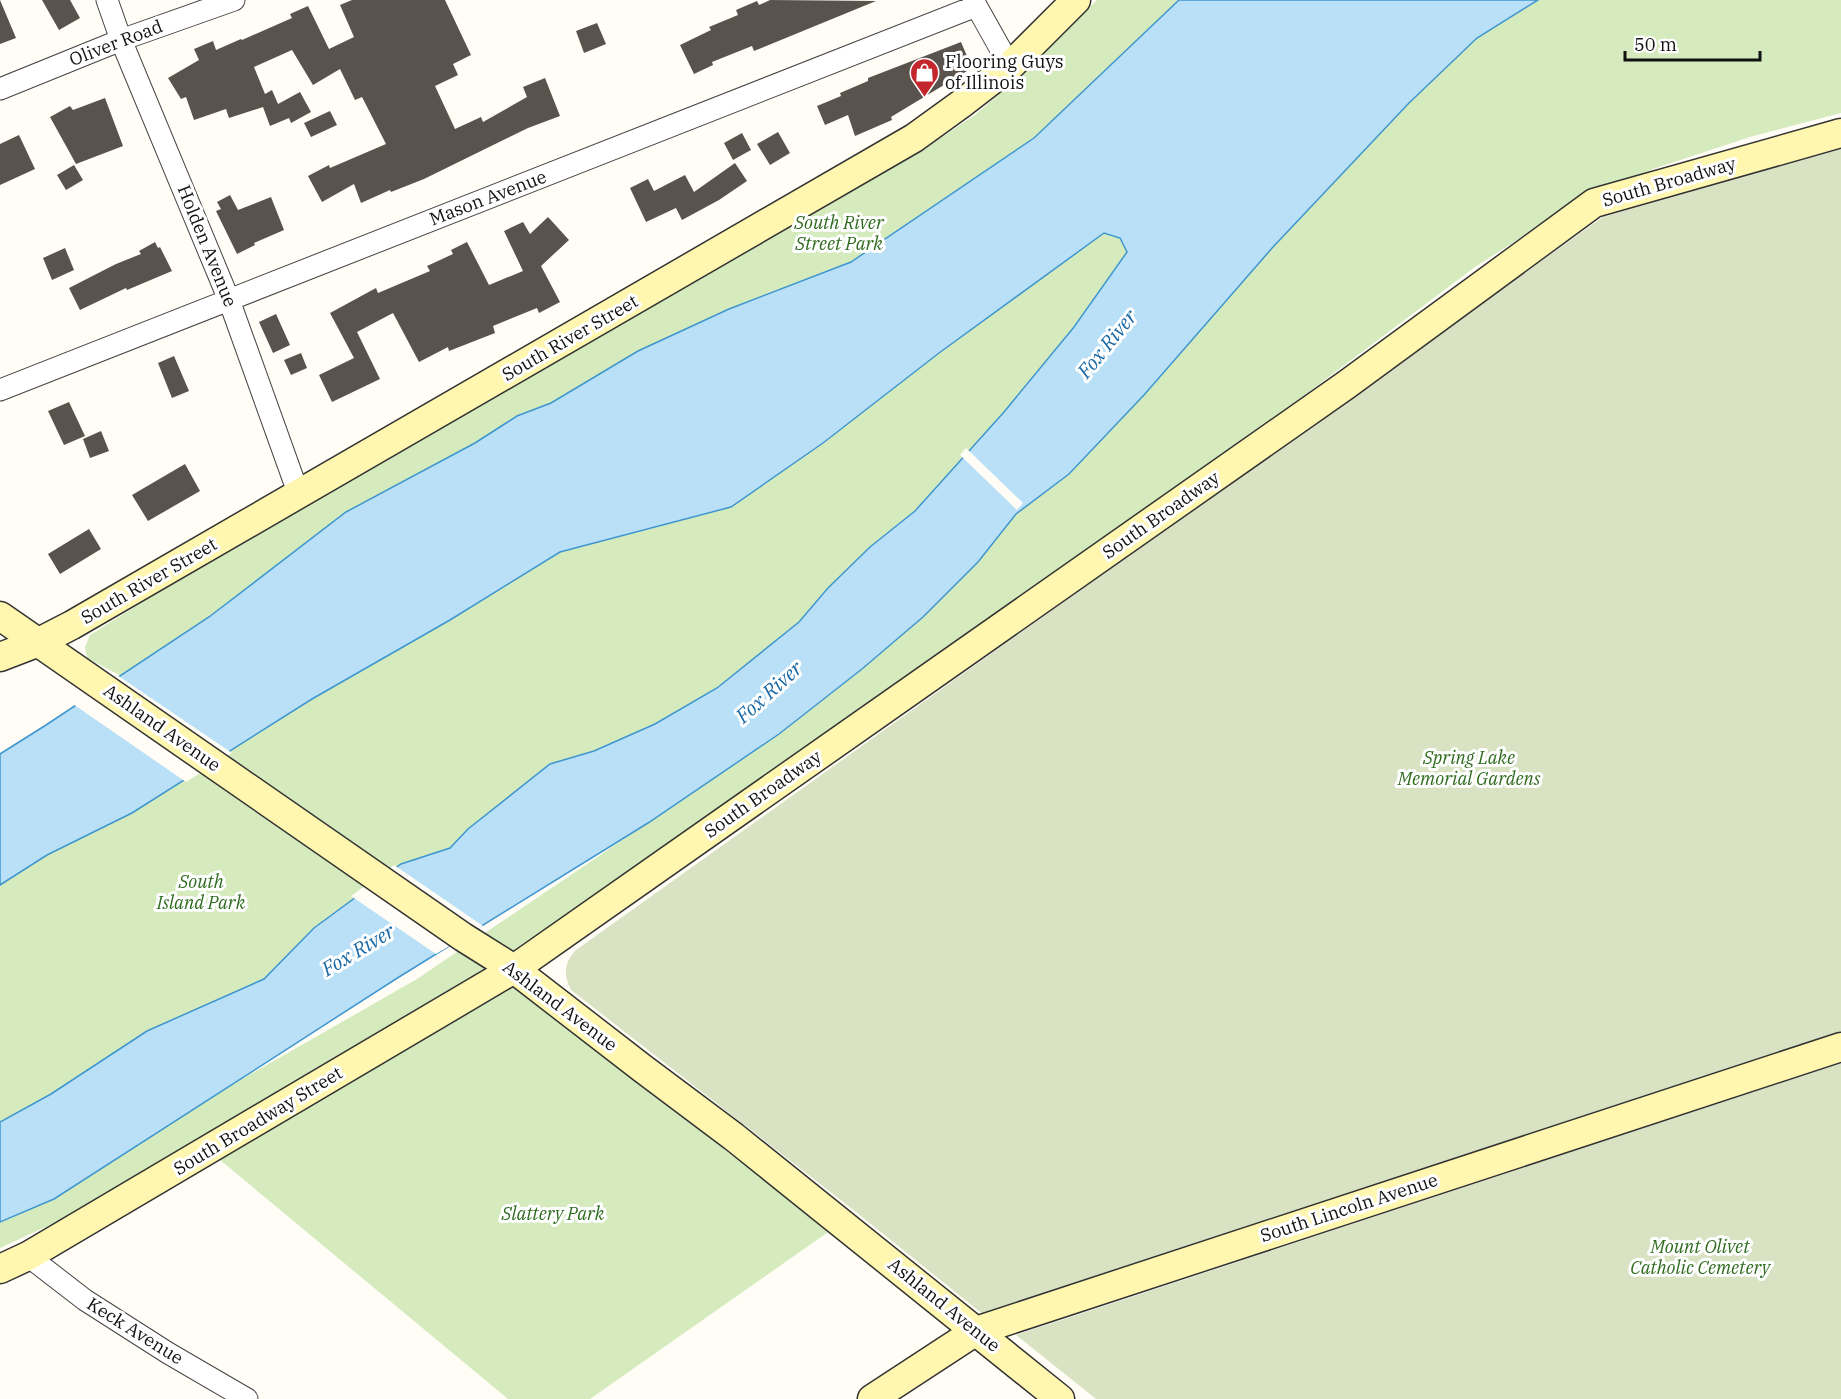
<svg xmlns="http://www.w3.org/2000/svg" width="1841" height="1399" font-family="'IBM Plex Serif',serif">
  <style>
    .green { fill: #d5ebbd }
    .cemetery { fill: #d9e3c4 }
    .water { fill: #b9e0f7; stroke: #3f96cf; stroke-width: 1.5 }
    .pier { fill: #fffdf5 }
    .building { fill: #5a524d }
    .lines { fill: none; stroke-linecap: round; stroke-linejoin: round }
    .street-casing { stroke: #444; stroke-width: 23 }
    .secondary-casing { stroke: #333; stroke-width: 31 }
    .street { stroke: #fff; stroke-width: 21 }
    .secondary { stroke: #fff6b0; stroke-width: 28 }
    .labels { text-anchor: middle; stroke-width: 6; stroke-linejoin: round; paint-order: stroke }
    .street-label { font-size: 18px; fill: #111; stroke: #fff }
    .poi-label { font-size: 18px; fill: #111; stroke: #fff; text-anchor: start }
    .park-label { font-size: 18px; font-style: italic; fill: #2f6b1f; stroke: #fff }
    .water-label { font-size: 20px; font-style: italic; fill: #1768a6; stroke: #fff }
  </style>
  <rect width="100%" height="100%" fill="#fffdf5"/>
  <path class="green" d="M1097,0H1179L1034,138L850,262L729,309L638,351L551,403L517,416L475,443L346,512L209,617L121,676L87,658L85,647L90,635L149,598L924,149L975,115L1019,77Z
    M1538,0H1841V113L1750,137L1653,169L1590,198L1534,229L1475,267L1262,427L707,823L387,1033L104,1200L0,1248V1222L54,1199L230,1086L417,979L779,734L862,669L923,617L978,562L1016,514L1069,474L1144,395L1273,247L1408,103L1477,38Z
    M1104,233L1120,238L1127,252L1074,327L1004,412L915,511L870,547L828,588L799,622L717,688L655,724L594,751L550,764L468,829L450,848L401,864L314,928L264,979L184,1015L51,1094L0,1122V885L47,855L132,813L312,699L450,620L560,552L658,527L823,443L939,353Z
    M514,969L841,1223L590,1399H508L208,1150Z"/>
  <path class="cemetery" d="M1841,149V1036L985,1316L856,1212L571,990C563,975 564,962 576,950L1603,217Z
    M1841,1063V1399H1096L1016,1335Z"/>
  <path class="water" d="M1179,0H1538L1477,38L1409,103L1273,247L1144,395L1069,474L1016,514L978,562L923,617L862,669L779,734L648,823L399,977L54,1199L0,1222V1122L51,1094L147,1031L264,979L314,928L401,864L450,848L468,829L550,764L594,751L655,724L717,688L799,622L828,588L870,547L915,511L1004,412L1074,327L1127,252L1120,238L1104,233L939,353L823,443L731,507L560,552L450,620L312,699L132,813L47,855L0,885V754L46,725L209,617L346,512L475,443L517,416L551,403L638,351L729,309L851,262L1034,138Z"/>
  <path class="pier" d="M966,448L1023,503L1017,510L960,455Z
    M117,675L232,753L186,782L73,704Z
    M394,865L483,926L436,954L351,896Z"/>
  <path class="building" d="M0,0L16,38L0,44Z
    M42,0H70L80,18L59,30Z
    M352,0H445L471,55L453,64L458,75L435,86L455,129L481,117L483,122L527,97L523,87L545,78L560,116L528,128L424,179L391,192L390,190L361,203L354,184L322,202L308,176L329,165L330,168L386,144L362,97L355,100L340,69L313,85L292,50L254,67L265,94L272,90L278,104L300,92L311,112L291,123L289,118L270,126L263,107L229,118L226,109L194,120L186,97L181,99L168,78L199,60L194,49L213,41L216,50L241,39L242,40L292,18L290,14L308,6L329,49L354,37L340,5Z
    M770,0L876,1L754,51L752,46L712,62L713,65L694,74L680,45L711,30L709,27L738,15L736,10L757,1L759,5Z
    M597,23L606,44L584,53L576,31Z
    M961,42L972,68L891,117L892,120L855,136L848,115L825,125L817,106L841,96L840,93L868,81V78Z
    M105,98L123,146L76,164L50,117L70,106L73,110Z
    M330,111L337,125L311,137L304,123Z
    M778,132L790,153L770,165L757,144Z
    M742,133L751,150L733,160L724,143Z
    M19,135L35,169L0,185V144Z
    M735,163L747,181L719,200L682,220L676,208L646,222L630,188L648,179L654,191L685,175L694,192Z
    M74,165L83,180L66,190L57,175Z
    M230,195L238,210L271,197L284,230L254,243L255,245L237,254L216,211L221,209L217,202Z
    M548,217L569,240L541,266L560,302L539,313L537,308L493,326L495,333L449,351L448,347L419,362L393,313L357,332L380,379L332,402L319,375L354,358L330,313L376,288L378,293L430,271L427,266L453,254L451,250L467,242L489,285L523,271L504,231L523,222L530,234Z
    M155,242L158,248L160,247L172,271L127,290L126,288L80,310L69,288L116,264L141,254L139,251Z
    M65,248L74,270L52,280L43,258Z
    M276,314L290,345L273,353L259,322Z
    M301,353L307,368L291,375L284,360Z
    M174,356L189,391L172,398L158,363Z
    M69,402L85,436L64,445L48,411Z
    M101,431L109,451L90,458L83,439Z
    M185,464L200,491L148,521L132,495Z
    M89,529L101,549L60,574L48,554Z"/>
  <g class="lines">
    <defs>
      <path id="street" d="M107,0L121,40L229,300L299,495
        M973,0L1010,66
        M0,89L121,40L234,0
        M0,390L976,6
        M28,1256L85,1300L168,1353L247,1399"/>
      <path id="secondary" d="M0,616L463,937L514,969L642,1068L734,1137L1060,1399
        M0,657L39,642L72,625L914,138L961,104L1010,66L1076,0
        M0,1269L28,1256L514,969L1346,385L1594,203L1841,133
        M872,1399L976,1331L1841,1047"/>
    </defs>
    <use href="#street" class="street-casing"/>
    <use href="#secondary" class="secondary-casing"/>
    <use href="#street" class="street"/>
    <use href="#secondary" class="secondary"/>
  </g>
  <defs>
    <symbol id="shop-pin" viewBox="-11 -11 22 30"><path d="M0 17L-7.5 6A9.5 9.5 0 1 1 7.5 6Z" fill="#c4262e" stroke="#fff"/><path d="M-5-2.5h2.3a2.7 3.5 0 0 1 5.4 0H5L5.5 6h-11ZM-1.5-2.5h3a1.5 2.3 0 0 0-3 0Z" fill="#fff"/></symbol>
  </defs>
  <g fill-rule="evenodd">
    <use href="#shop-pin" x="908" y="56" width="33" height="45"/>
  </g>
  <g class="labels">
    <g class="street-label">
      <text transform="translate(116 43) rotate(-21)" y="6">Oliver Road</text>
      <text transform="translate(1669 182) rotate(-16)" y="6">South Broadway</text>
      <text transform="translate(488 198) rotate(-21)" y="6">Mason Avenue</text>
      <text transform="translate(207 246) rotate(68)" y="6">Holden Avenue</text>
      <text transform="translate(570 338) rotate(-30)" y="6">South River Street</text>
      <text transform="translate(1161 515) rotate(-35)" y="6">South Broadway</text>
      <text transform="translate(149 581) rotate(-30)" y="6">South River Street</text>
      <text transform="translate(162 728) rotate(35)" y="6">Ashland Avenue</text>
      <text transform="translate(763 794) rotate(-35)" y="6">South Broadway</text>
      <text transform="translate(560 1006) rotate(37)" y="6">Ashland Avenue</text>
      <text transform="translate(258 1121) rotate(-31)" y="6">South Broadway Street</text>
      <text transform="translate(1349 1208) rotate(-18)" y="6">South Lincoln Avenue</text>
      <text transform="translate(944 1305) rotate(39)" y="6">Ashland Avenue</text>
      <text transform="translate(135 1331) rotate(32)" y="6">Keck Avenue</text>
    </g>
    <g class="poi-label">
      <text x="945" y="68">Flooring Guys<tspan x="945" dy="21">of Illinois</tspan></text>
    </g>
    <g class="park-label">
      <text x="839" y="229">South River<tspan x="839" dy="21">Street Park</tspan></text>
      <text x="1469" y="764">Spring Lake<tspan x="1469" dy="21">Memorial Gardens</tspan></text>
      <text x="201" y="888">South<tspan x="201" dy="21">Island Park</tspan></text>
      <text x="553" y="1220">Slattery Park</text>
      <text x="1700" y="1253">Mount Olivet<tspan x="1700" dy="21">Catholic Cemetery</tspan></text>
    </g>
    <g class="water-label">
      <text transform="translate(1107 344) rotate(-51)" y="7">Fox River</text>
      <text transform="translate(769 692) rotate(-42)" y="7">Fox River</text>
      <text transform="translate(358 950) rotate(-31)" y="7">Fox River</text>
    </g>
  </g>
  <path d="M1625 51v9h135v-9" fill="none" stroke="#111111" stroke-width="3"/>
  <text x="1634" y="51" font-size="18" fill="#111111" stroke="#ffffff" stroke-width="4.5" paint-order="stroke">50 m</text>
</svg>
